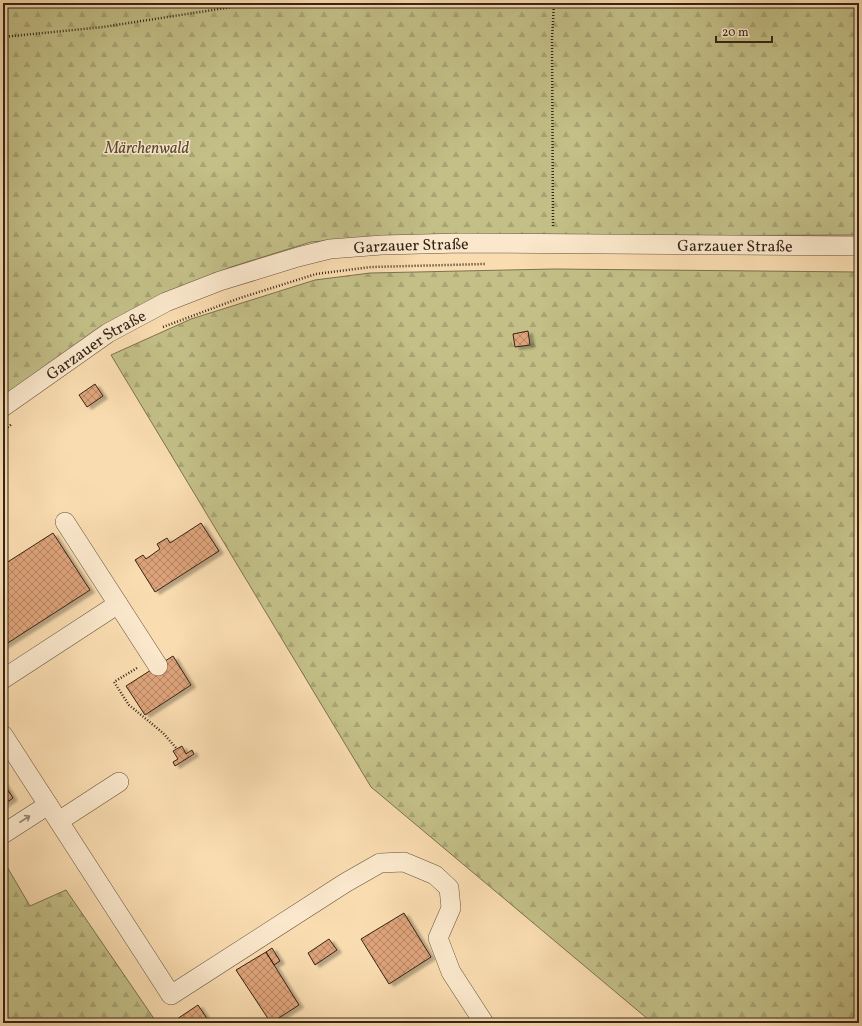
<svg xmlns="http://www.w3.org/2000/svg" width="862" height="1026" font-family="Vollkorn,serif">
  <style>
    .forest { fill: url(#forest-firs); stroke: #7c724f }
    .building { fill: url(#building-cross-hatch); stroke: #342417; filter: url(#shadow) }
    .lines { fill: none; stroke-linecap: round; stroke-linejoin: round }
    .minor-casing { stroke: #65523d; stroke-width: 20 }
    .path { stroke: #342417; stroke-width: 2.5; stroke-dasharray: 1 2; stroke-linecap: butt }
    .minor { stroke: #fbe8cc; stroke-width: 19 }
    .oneway { stroke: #988672 }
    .labels { text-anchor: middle; stroke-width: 3; stroke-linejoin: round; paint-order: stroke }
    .park-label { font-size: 16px; font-style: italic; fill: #584b33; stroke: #fbe8cc }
    .street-label { font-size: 16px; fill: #342417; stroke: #fbe8cc }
  </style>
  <defs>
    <pattern id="forest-firs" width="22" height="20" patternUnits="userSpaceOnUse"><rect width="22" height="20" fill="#c3bf87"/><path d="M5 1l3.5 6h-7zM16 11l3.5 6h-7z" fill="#a8a474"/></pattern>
    <pattern id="building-cross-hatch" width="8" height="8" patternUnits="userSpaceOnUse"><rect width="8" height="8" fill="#dea37a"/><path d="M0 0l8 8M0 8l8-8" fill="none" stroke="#b58563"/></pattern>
    <filter id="shadow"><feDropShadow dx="4.5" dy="2.5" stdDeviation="1" flood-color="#0004"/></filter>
  </defs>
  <rect width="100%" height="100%" fill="#f9dcb0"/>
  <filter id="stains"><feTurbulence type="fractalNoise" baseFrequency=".005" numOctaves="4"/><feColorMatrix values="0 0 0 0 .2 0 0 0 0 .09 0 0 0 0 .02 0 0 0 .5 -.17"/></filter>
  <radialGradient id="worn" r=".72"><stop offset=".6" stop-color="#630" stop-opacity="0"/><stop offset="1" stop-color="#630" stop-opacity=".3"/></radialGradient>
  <path class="forest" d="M3,3H859V235L379,237L311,242L231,267L138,308L3,397Z
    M554,269L859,272V1023H651L649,1020L371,787L111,355L191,319L315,280L370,273Z
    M3,860L30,906L66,890L157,1023H3Z"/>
  <path class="building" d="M528,331L530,345L515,347L513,334Z
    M95,384L103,396L87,407L79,395Z
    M201,523L219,551L155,592L135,560L143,555L146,559L160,549L157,544L167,538L170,543Z
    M53,533L90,590L3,646V565Z
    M173,656L191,685L145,715L126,686Z
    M182,746L186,754L192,750L194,754L175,766L173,762L178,759L173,751Z
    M3,782L13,798L3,805Z
    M404,913L431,957L389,984L361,939Z
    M329,939L337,950L315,965L308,953Z
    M272,948L280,961L274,965L266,952Z
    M266,952L299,1005L271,1023L236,970Z
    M198,1005L210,1023H171Z"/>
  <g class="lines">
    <defs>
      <g id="minor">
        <path id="s1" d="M3,407L108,333L166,302L220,281L298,257L330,249L382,245L461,243L859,246"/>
        <path d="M65,522L118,604"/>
        <path d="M3,679L118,604L158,666"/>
        <path d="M3,735L171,995L345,883L380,863L404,862L435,875L449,888L451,908L438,938L451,972L484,1023"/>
        <path d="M59,821L119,782"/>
        <path d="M3,834L48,805"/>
      </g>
    </defs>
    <use href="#minor" class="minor-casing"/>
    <path class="path" d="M3,37L103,27L258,3
      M553,226L552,39L554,3
      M163,327L240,298L316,274L371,267L485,264
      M3,431L12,424
      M137,668L114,682L129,705L163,733L177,749"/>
    <use href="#minor" class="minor"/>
  </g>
  <defs><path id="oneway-shaft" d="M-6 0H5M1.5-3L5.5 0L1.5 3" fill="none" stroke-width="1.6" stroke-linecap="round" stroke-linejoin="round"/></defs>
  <use class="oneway" href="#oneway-shaft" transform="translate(25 819) rotate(-33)"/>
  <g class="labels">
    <g class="park-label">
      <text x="147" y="153">Märchenwald</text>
    </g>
    <g class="street-label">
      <text dy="6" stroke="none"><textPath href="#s1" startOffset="448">Garzauer Straße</textPath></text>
      <text dy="6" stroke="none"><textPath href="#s1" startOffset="772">Garzauer Straße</textPath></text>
      <text dy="6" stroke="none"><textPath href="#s1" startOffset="112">Garzauer Straße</textPath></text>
    </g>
  </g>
  <rect width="862" height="1026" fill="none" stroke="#f9dcb0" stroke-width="16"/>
  <rect x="4" y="4" width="854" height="1018" fill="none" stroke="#342417" stroke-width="2"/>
  <rect x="8" y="8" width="846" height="1010" fill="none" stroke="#342417"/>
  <path d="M716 36v6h56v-6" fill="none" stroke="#342417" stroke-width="2"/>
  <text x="722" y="36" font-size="12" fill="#342417" stroke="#fbe8cc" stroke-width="3" paint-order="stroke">20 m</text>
  <rect width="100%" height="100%" filter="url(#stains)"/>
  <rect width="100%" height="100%" fill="url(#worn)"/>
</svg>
